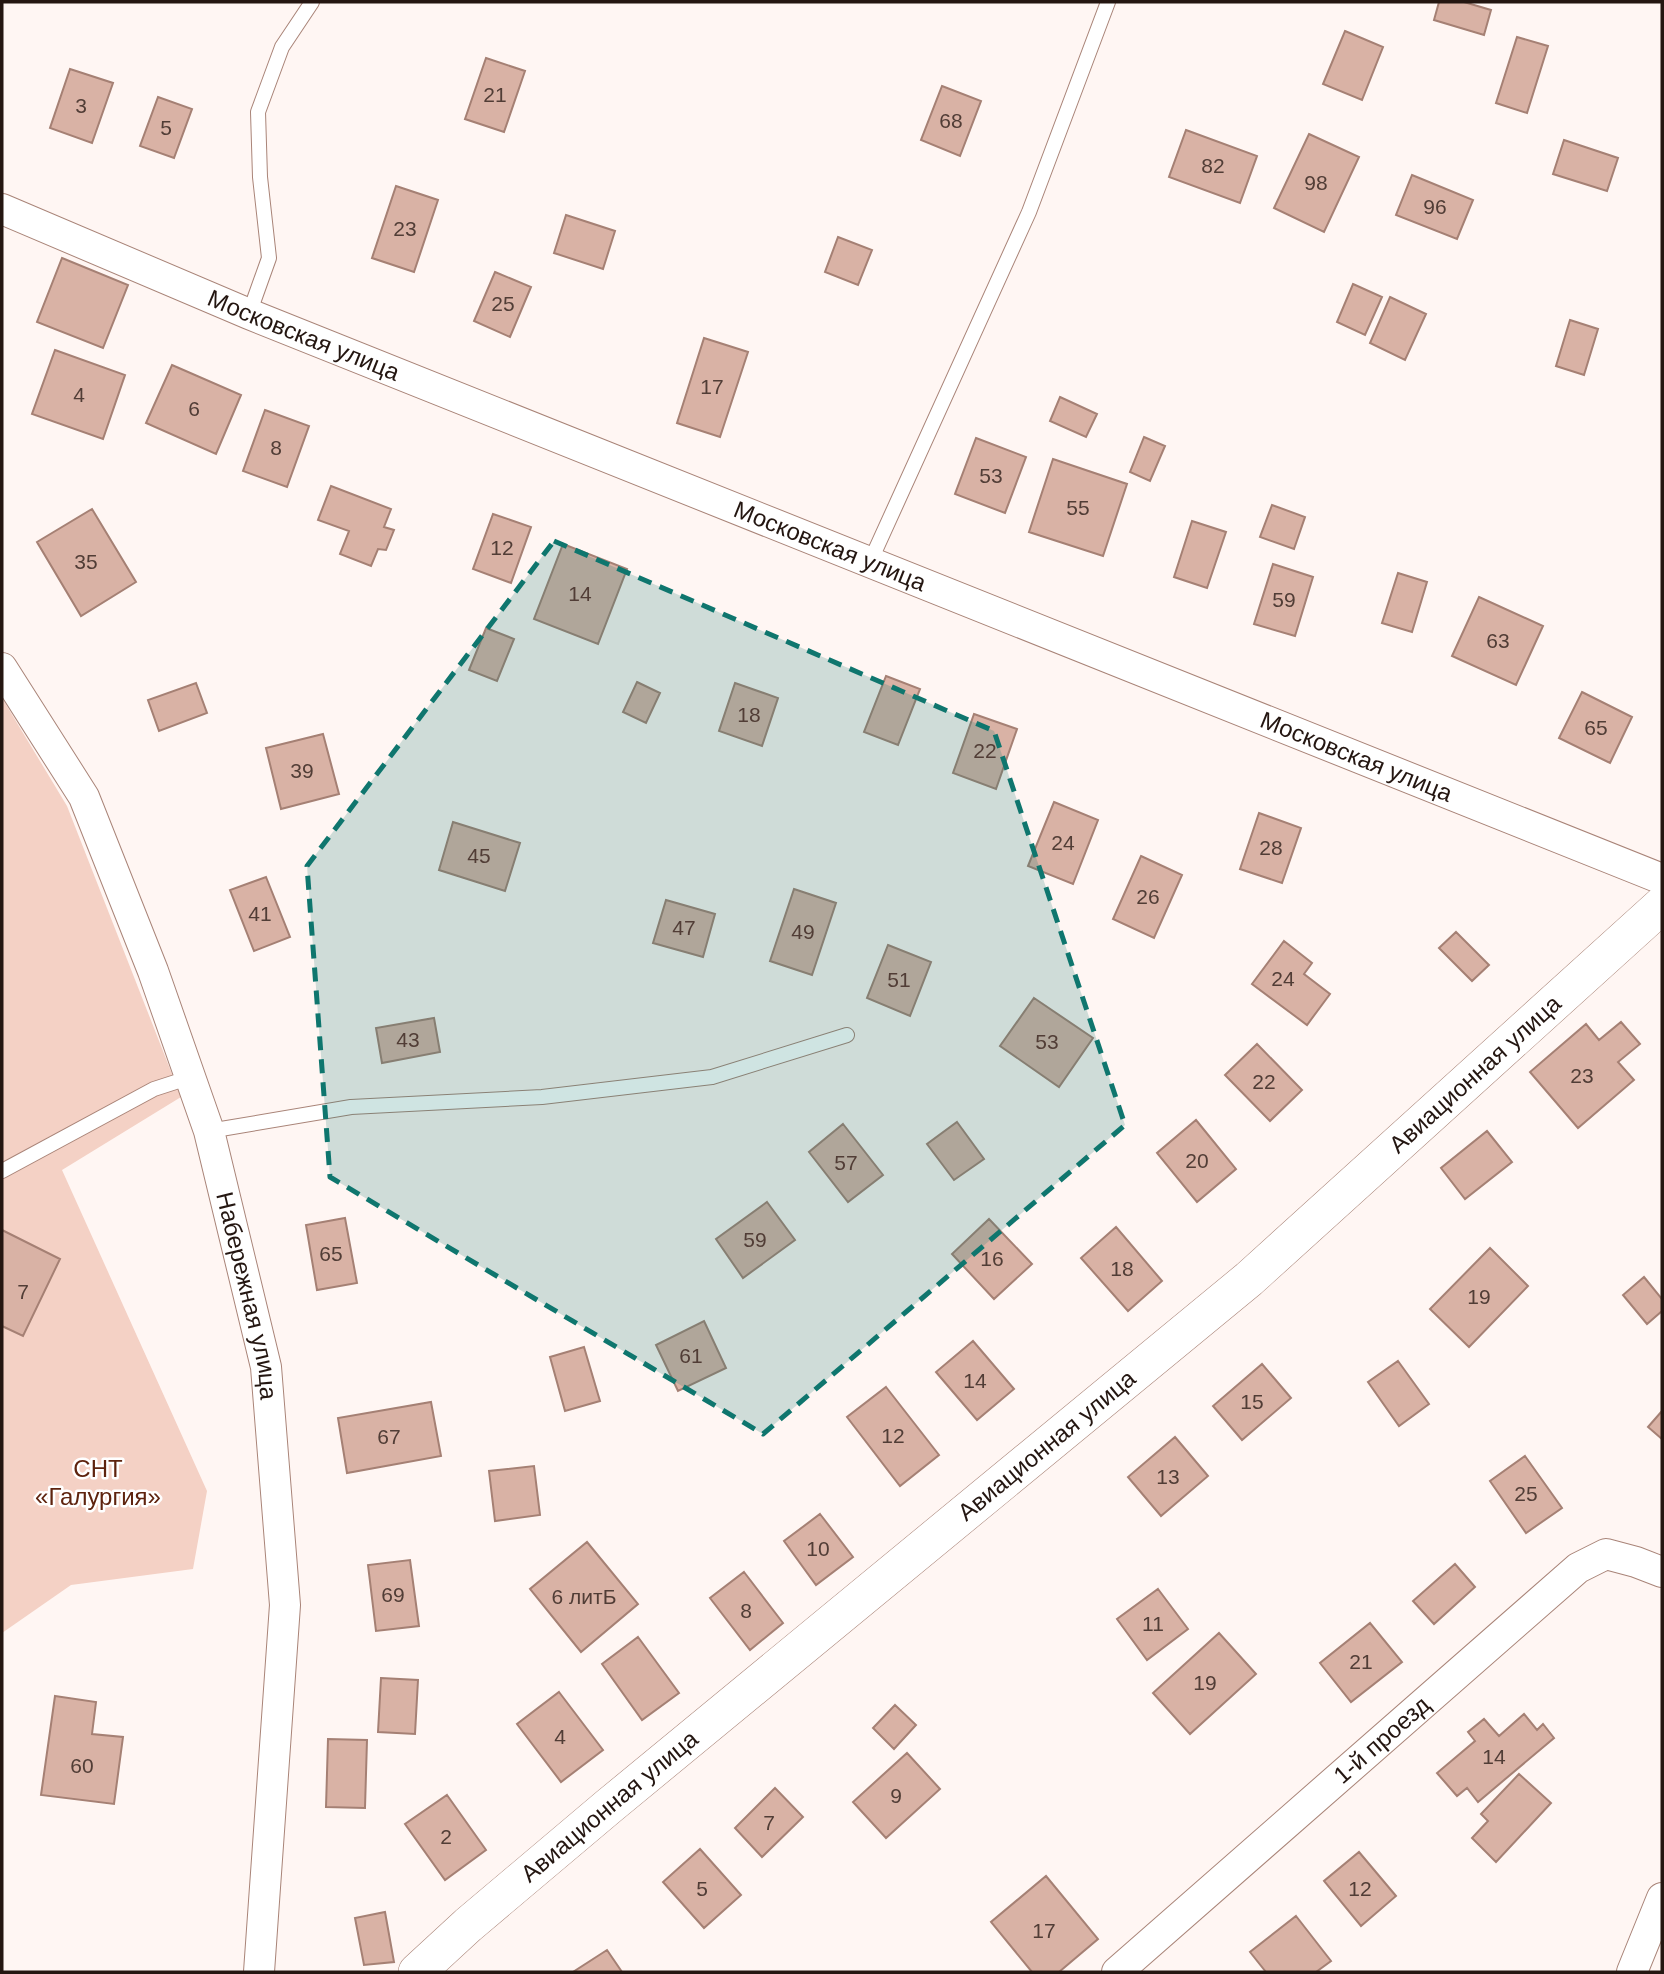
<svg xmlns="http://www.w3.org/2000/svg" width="1664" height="1974" font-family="Helvetica,sans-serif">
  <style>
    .green { fill: #f4d1c5 }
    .building { fill: #d9b2a5; stroke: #a58074; stroke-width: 2 }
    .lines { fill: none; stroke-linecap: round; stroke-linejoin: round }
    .service-casing { stroke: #a98478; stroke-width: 16 }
    .minor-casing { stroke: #a98478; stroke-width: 32 }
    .tertiary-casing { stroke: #a98478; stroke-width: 38 }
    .service { stroke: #fff; stroke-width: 14 }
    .minor { stroke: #fff; stroke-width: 30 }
    .tertiary { stroke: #fff; stroke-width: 37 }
    .marked { fill: #0f766e; fill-opacity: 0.2; stroke: #0f766e; stroke-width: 5; stroke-dasharray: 14 9; stroke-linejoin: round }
    .labels { text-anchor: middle; stroke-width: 5; stroke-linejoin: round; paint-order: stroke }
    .number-label { font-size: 21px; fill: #513d36 }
    .street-label { font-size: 24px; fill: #241611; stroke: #fff }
    .park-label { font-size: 24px; fill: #5e230e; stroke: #fff }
  </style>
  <rect width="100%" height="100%" fill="#fff6f3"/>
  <path class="green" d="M2,698L67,806L181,1097L62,1170L207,1491L193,1569L71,1585L2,1633Z"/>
  <path class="building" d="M1439,2H1464L1491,10L1484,35L1434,20Z
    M1345,31L1383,47L1362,100L1323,84Z
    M1517,37L1548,46L1527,113L1496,103Z
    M486,58L525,71L504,132L465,119Z
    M70,69L113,83L92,143L50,128Z
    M942,86L981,101L960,156L921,140Z
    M158,97L192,109L174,158L140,146Z
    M1186,130L1257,156L1240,203L1169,177Z
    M1309,134L1359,157L1324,232L1274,208Z
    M1564,140L1618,158L1607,191L1553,174Z
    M1412,175L1473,200L1457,239L1396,215Z
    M396,186L438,200L414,272L372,258Z
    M566,215L615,231L603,269L554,253Z
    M838,237L872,250L858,285L825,272Z
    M62,258L128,285L103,348L37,322Z
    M495,272L531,287L510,337L474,321Z
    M1353,284L1382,297L1365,335L1337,322Z
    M1390,297L1426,314L1405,360L1370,343Z
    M1570,320L1598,329L1584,375L1556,366Z
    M704,338L748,352L720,437L677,423Z
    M55,350L125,375L103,439L32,414Z
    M172,365L241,395L216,454L146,423Z
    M1060,397L1097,414L1086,437L1050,421Z
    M265,410L309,426L287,487L243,471Z
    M1144,437L1165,446L1150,481L1130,472Z
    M976,438L1026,457L1005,513L955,494Z
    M1053,459L1127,484L1103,556L1029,532Z
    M331,486L391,509L384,527L394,530L386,550L378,549L371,566L340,554L349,531L318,520Z
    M1272,505L1305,517L1294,549L1260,537Z
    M92,509L136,582L81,616L37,542Z
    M493,514L531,527L511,583L473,569Z
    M1192,521L1226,532L1207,588L1174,577Z
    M563,544L627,569L598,644L534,619Z
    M1273,564L1313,577L1295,636L1254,624Z
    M1398,573L1427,582L1412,632L1382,623Z
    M1479,597L1543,626L1516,685L1452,656Z
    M486,628L514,639L497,681L469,670Z
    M886,676L920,689L898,745L864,732Z
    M637,682L660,693L646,723L623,712Z
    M196,683L207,713L159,731L148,700Z
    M735,683L778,698L762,746L719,731Z
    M1582,692L1632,717L1610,763L1559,738Z
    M974,714L1017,729L996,789L953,773Z
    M323,734L339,794L281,809L266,748Z
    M1054,802L1098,820L1073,884L1028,866Z
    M1259,813L1301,828L1282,883L1240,869Z
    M453,822L520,843L505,891L439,870Z
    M1141,856L1182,875L1154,938L1113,919Z
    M266,877L290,937L254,951L230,890Z
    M794,889L836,903L812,975L770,961Z
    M666,900L715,914L703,957L653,943Z
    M1456,932L1489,965L1472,981L1439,948Z
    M1284,941L1312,963L1304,974L1330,994L1307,1025L1252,984Z
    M888,945L931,962L910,1016L867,998Z
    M1034,998L1093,1038L1059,1087L1000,1046Z
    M434,1018L440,1052L382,1063L376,1028Z
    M1621,1022L1640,1044L1618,1062L1634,1080L1578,1128L1530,1072L1586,1024L1599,1040Z
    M1257,1044L1302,1090L1270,1121L1225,1075Z
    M1196,1120L1236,1169L1197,1202L1157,1153Z
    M957,1122L984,1159L954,1180L927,1144Z
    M843,1124L883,1175L848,1202L809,1152Z
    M1487,1131L1512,1162L1465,1199L1441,1168Z
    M767,1202L795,1240L743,1278L716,1239Z
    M345,1218L357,1283L317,1290L306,1225Z
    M989,1219L1032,1264L994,1299L952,1254Z
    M1116,1227L1162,1281L1128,1311L1081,1258Z
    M2,1230L60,1259L23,1336L2,1326Z
    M1490,1248L1528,1286L1469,1347L1430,1309Z
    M1644,1277L1662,1299V1311L1647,1324L1623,1295Z
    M704,1321L726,1368L678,1391L656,1345Z
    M973,1341L1014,1389L977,1420L936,1372Z
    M584,1347L600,1401L565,1411L550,1357Z
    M1398,1361L1429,1404L1399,1426L1368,1382Z
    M1262,1364L1291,1398L1242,1440L1213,1406Z
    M886,1387L939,1455L900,1486L847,1417Z
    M431,1402L441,1456L347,1473L338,1418Z
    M1662,1411V1439L1648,1427Z
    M1175,1437L1208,1476L1161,1516L1128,1477Z
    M1525,1456L1562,1508L1526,1533L1490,1481Z
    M534,1466L540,1515L495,1521L489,1471Z
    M820,1514L853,1557L816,1585L784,1541Z
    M587,1542L638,1604L581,1652L530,1589Z
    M410,1560L419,1626L376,1631L368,1565Z
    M1455,1564L1475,1587L1434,1624L1413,1601Z
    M744,1572L783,1623L750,1650L710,1598Z
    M1158,1589L1188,1629L1147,1660L1117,1619Z
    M1370,1623L1402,1662L1351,1702L1320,1663Z
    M1219,1633L1256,1674L1190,1734L1153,1693Z
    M638,1637L679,1693L642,1720L602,1664Z
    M381,1678L418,1680L415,1734L378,1732Z
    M559,1692L603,1750L561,1782L517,1724Z
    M55,1696L96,1702L92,1734L123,1737L114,1804L41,1795Z
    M895,1705L916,1725L894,1749L873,1728Z
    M1524,1714L1537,1730L1543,1724L1554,1738L1478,1802L1467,1788L1457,1796L1437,1773L1475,1741L1468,1732L1484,1719L1499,1736Z
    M328,1739L367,1740L365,1808L326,1807Z
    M907,1753L940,1789L886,1838L853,1802Z
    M1519,1774L1551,1803L1496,1862L1472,1838L1488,1821L1481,1814Z
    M775,1788L803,1817L762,1857L735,1828Z
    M447,1795L486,1850L445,1880L405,1824Z
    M700,1849L741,1895L704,1928L663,1882Z
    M1359,1852L1396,1896L1361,1926L1324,1881Z
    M1046,1876L1098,1939L1059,1972H1032L991,1922Z
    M385,1912L394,1962L364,1965L355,1918Z
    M1296,1916L1331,1961L1316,1972H1266L1250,1952Z
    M607,1950L622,1972H573Z"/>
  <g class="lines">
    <defs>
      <path id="service" d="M249,314L269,258L260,177L258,112L282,47L312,2
        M870,562L1029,212L1108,2
        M209,1131L351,1107L542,1097L712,1077L847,1035
        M2,1171L154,1089L191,1077"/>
      <g id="minor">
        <path id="s1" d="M2,209L249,314L1662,879"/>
        <path id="s2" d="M2,668L84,797L153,971L209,1131L266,1367L285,1605L259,1972"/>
        <path id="s3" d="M1117,1972L1578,1568L1606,1554L1636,1562L1662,1572"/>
        <path d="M1632,1972L1662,1898"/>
      </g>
      <g id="tertiary">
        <path id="s4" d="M417,1972L468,1925L609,1806L1249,1279L1662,905"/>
      </g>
    </defs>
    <use href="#service" class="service-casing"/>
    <use href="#minor" class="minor-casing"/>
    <use href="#tertiary" class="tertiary-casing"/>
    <use href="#service" class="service"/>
    <use href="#minor" class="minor"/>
    <use href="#tertiary" class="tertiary"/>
  </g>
  <path class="marked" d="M554,541L994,731L1125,1125L763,1434L330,1177L307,866Z"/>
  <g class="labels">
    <g class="number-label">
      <text x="495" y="102">21</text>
      <text x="81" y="113">3</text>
      <text x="951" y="128">68</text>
      <text x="166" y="135">5</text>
      <text x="1213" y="173">82</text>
      <text x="1316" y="190">98</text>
      <text x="1435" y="214">96</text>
      <text x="405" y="236">23</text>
      <text x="503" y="311">25</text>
      <text x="712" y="394">17</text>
      <text x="79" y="402">4</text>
      <text x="194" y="416">6</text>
      <text x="276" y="455">8</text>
      <text x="991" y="483">53</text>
      <text x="1078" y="515">55</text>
      <text x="502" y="555">12</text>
      <text x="86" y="569">35</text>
      <text x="580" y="601">14</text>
      <text x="1284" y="607">59</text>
      <text x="1498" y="648">63</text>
      <text x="749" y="722">18</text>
      <text x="1596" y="735">65</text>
      <text x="985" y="758">22</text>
      <text x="302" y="778">39</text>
      <text x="1063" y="850">24</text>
      <text x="1271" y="855">28</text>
      <text x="479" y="863">45</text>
      <text x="1148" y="904">26</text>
      <text x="260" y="921">41</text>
      <text x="684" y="935">47</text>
      <text x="803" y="939">49</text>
      <text x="1283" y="986">24</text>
      <text x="899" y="987">51</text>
      <text x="408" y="1047">43</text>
      <text x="1047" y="1049">53</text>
      <text x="1582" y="1083">23</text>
      <text x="1264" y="1089">22</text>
      <text x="1197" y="1168">20</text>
      <text x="846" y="1170">57</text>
      <text x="755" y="1247">59</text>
      <text x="331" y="1261">65</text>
      <text x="992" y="1266">16</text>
      <text x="1122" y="1276">18</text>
      <text x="23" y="1299">7</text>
      <text x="1479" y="1304">19</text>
      <text x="691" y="1363">61</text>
      <text x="975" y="1388">14</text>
      <text x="1252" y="1409">15</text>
      <text x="893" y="1443">12</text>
      <text x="389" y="1444">67</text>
      <text x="1168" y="1484">13</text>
      <text x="1526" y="1501">25</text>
      <text x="818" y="1556">10</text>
      <text x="393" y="1602">69</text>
      <text x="584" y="1604">6 литБ</text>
      <text x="746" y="1618">8</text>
      <text x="1153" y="1631">11</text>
      <text x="1361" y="1669">21</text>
      <text x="1205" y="1690">19</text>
      <text x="560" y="1744">4</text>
      <text x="1494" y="1764">14</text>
      <text x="82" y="1773">60</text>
      <text x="896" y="1803">9</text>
      <text x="769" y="1830">7</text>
      <text x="446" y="1844">2</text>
      <text x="702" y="1896">5</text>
      <text x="1360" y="1896">12</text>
      <text x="1044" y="1938">17</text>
    </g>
    <g class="street-label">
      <text dy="8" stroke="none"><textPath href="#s1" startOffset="327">Московская улица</textPath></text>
      <text dy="8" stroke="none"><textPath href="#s1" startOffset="894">Московская улица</textPath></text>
      <text dy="8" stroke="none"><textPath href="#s1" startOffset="1461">Московская улица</textPath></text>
      <text dy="8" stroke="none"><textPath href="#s4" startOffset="1388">Авиационная улица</textPath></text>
      <text dy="8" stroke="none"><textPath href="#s2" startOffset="679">Набережная улица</textPath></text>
      <text dy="8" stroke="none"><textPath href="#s4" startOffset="821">Авиационная улица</textPath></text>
      <text dy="8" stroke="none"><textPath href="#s3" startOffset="352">1-й проезд</textPath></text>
      <text dy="8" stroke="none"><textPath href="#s4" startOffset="254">Авиационная улица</textPath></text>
    </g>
    <g class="park-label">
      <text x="98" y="1477">СНТ<tspan x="98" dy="28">«Галургия»</tspan></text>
    </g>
  </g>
  <rect width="1664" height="1974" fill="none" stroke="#241611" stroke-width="7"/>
</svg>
